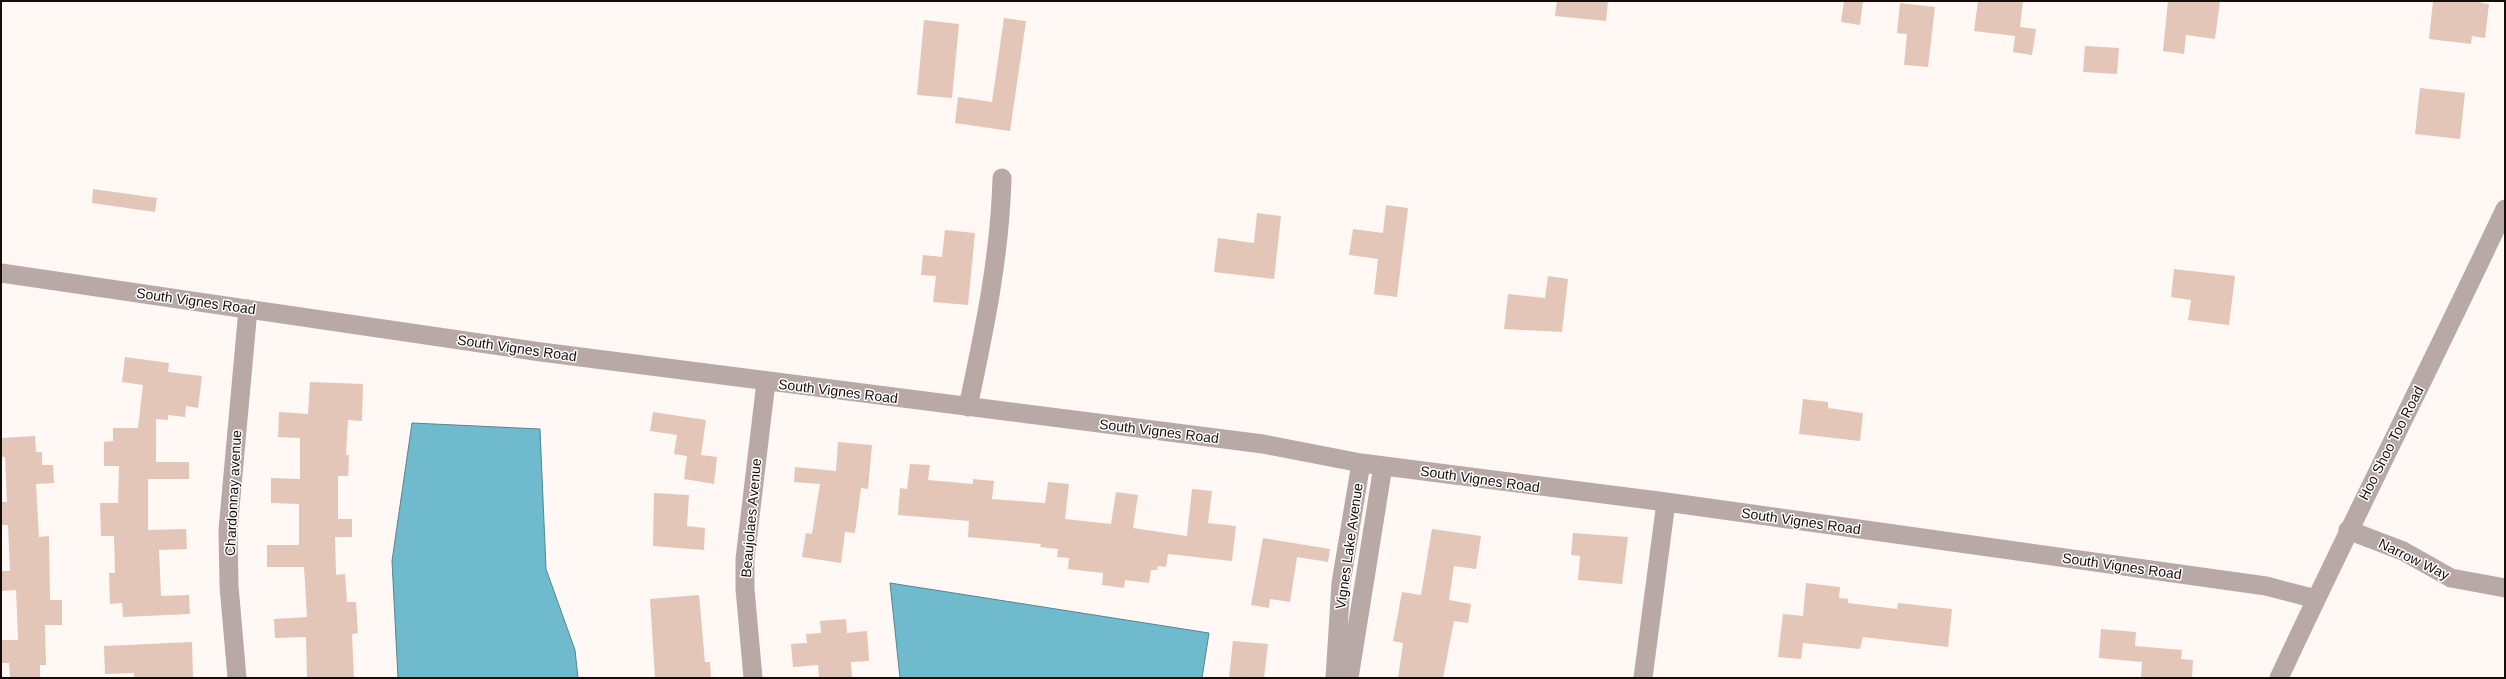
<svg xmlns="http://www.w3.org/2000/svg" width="2506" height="679" font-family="Helvetica,sans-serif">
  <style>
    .water { fill: #6fbacc; stroke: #548691 }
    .building { fill: #e3c6b7 }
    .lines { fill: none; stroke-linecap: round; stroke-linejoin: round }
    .minor { stroke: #b8a9a6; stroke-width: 19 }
    .labels { text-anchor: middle; stroke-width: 3; stroke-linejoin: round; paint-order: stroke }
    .street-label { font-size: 14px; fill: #160c08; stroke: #fff }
  </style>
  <rect width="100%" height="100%" fill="#fff8f5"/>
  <path class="water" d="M412,423L540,429L546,569L575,650L578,678H398L392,561Z
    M890,583L1209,633L1202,678H900Z"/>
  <path class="building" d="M1557,1H1608L1606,21L1555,16Z
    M1844,1H1863L1860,25L1841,22Z
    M1978,1H2023L2020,27L2036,29L2032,55L2013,52L2015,36L1974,31Z
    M2168,1H2220L2215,39L2186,35L2184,54L2163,51Z
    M2433,1H2482L2481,3L2489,4L2485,38L2472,36L2471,44L2429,39Z
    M1900,3L1935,7L1928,67L1904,65L1907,34L1897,33Z
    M1004,18L1026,21L1010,131L955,123L958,97L992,102Z
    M924,20L959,24L952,98L917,95Z
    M2085,46L2119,48L2117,74L2083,72Z
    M2420,88L2465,93L2460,139L2415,134Z
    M93,189L157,198L155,212L92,203Z
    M1386,205L1408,208L1397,297L1374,294L1378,259L1349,255L1353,229L1383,233Z
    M1257,213L1281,216L1274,279L1214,272L1218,238L1254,243Z
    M945,230L975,233L968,305L933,302L936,276L921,275L923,255L942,257Z
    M2174,269L2235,276L2229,325L2188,320L2191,300L2171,297Z
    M1548,276L1568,279L1562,332L1504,329L1508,294L1545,298Z
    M125,357L169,363L168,372L202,376L198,408L186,406L185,417L168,415V420L156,419V462H189V479H148V530L186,529L187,549L159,550L161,596L189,595L190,614L123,617L122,603L110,604L109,573H115L114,536H101L100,503H118L119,466H104V442L113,441V428H138L143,385L122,382Z
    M310,382L363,384L362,421L348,420L346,455H349L348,476H338V519H352V537H335L336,575L345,574L347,602H356L358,633L352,634L354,678H307L306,637L275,638L274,619L307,617L304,567H267V545H299V504L271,503V478L300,479V438L278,437L279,412L308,414Z
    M1803,399L1828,402V408L1863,413L1860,441L1799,434Z
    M653,412L706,420L701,455L717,457L714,484L684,479L687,456L674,454L677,435L650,431Z
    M35,436L36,452H42V465H53L54,483L36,484L39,537L49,536L50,600H62V625H45L46,665H40V678H10L9,663H1V640H18L16,590L1,591V571H10L8,525H1V502H7L5,457H1V438Z
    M838,442L872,445L868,489L861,488L855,533L845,532L841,563L802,557L806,533L812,534L820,484L794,482L795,467L836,471Z
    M910,464L930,465L928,480L973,484V479L994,481L992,499L1045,503L1048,482L1069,484L1065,519L1111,524L1116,492L1138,495L1133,528L1187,536L1192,489L1212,491L1208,523L1236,526L1232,561L1168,554L1166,567L1158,566L1157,570H1151L1149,583L1125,580L1124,588L1102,585L1103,573L1068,569L1069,558L1057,557L1058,549L1040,547L1041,544L968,537L969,521L898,515L900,488L907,489Z
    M654,493L689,495L687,526L705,528L704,550L653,546Z
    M1432,529L1481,536L1476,569L1454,566L1449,600L1471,604L1468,623L1454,621L1443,678H1398L1403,643L1393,641L1402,592L1421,595Z
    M1573,533L1628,537L1622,584L1578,580L1580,556L1571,555Z
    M1263,538L1330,549L1328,562L1297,557L1290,602L1270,599L1269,608L1251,605Z
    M1806,583L1840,587L1839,598L1848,599V603L1897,609L1898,603L1952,609L1948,647L1863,637L1860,649L1803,643L1801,659L1778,657L1783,614L1803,616Z
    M699,595L705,662H710L711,678H655L650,599Z
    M846,619L847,633L867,631L869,661L851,662L852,678H819L818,665L793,667L791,644L807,643L806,634L821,633L820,621Z
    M2101,629L2136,632L2135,646L2182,650L2181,659L2193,660L2192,678H2141L2142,662L2099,658Z
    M1233,641L1268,644L1264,678H1229Z
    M192,642L193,678H134V673L105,674L104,646Z"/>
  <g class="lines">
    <path class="minor" d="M1,273L541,352L1263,444L1361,463L1666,502L2266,586L2316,599
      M968,407C984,332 1000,256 1002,178
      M2348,530L2403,551L2451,578L2505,588
      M237,678L229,586L228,530L248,309
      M753,678L745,589V559L766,382
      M1335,678L1341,583L1361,463
      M1349,678L1383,466
      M1643,678L1666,502
      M2279,678C2352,521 2431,366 2505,209"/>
  </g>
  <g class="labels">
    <g class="street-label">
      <text transform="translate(196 301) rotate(8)" y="5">South Vignes Road</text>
      <text transform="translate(517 348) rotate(8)" y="5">South Vignes Road</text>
      <text transform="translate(838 391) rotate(7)" y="5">South Vignes Road</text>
      <text transform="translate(1159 431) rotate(7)" y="5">South Vignes Road</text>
      <text transform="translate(2391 443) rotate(-63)" y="5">Hoo Shoo Too Road</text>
      <text transform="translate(1480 479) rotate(8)" y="5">South Vignes Road</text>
      <text transform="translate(233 493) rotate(-87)" y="5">Chardonnay avenue</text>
      <text transform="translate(751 518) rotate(-85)" y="5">Beaujolaes Avenue</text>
      <text transform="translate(1801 521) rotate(8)" y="5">South Vignes Road</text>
      <text transform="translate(1349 546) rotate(-82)" y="5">Vignes Lake Avenue</text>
      <text transform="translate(2414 559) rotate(26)" y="5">Narrow Way</text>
      <text transform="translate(2122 566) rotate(8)" y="5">South Vignes Road</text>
    </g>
  </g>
  <rect width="2506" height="679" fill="none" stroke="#160c08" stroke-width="4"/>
</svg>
